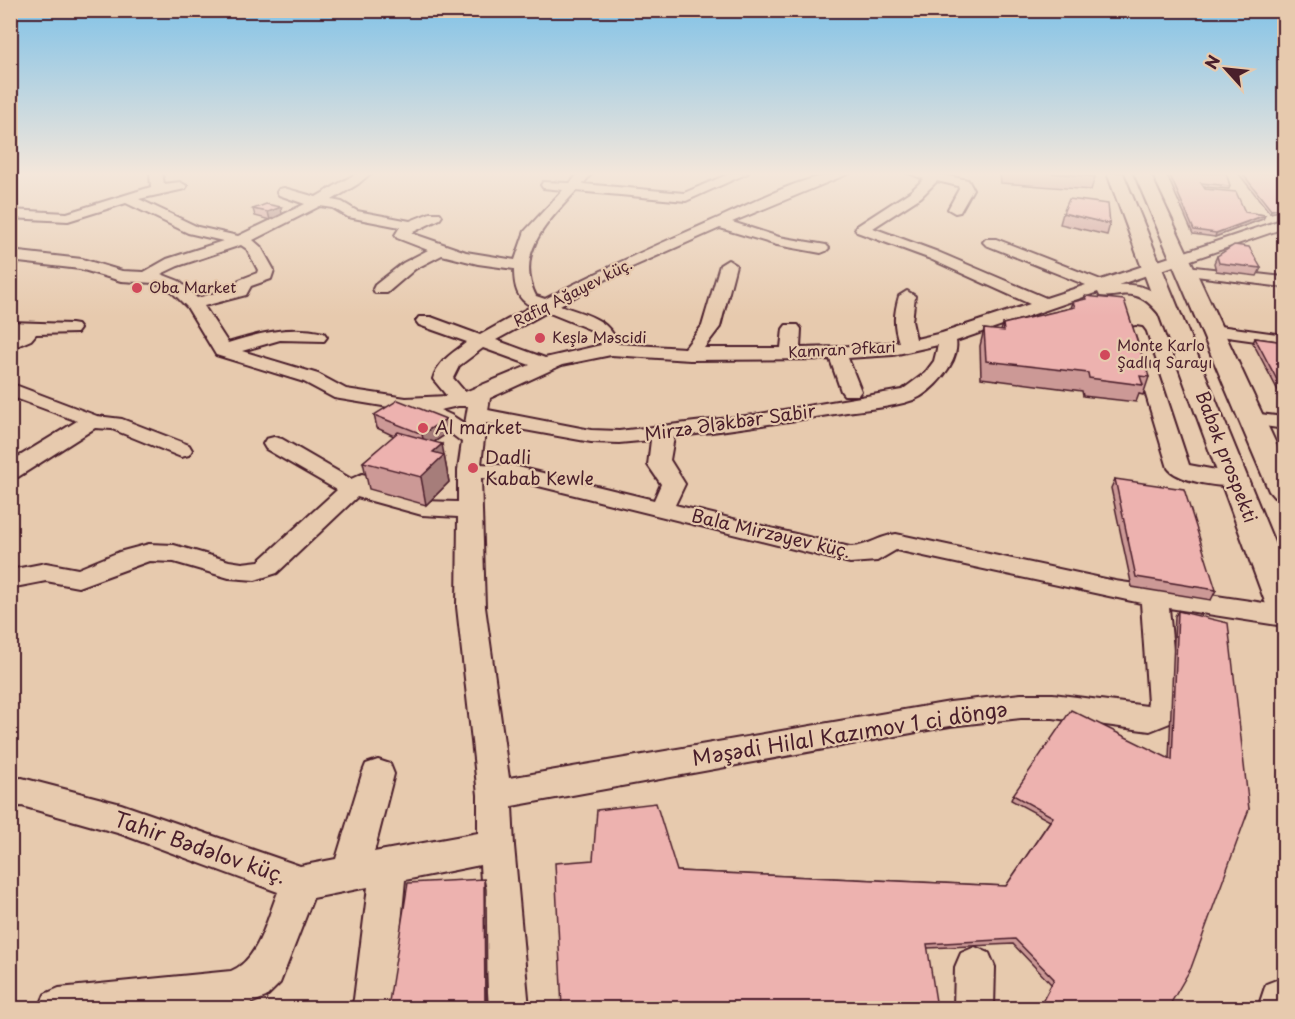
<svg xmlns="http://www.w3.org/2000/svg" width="1295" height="1019" font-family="'Playpen Sans',sans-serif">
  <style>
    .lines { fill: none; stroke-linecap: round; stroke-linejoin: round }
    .minor-casing { stroke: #4a1f2b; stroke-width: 4 }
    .major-casing { stroke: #4a1f2b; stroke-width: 4 }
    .minor { fill: #e7caae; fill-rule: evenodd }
    .major { fill: #e7caae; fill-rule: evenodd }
    .wall { fill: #cc9996; stroke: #4a1f2b; stroke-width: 1.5 }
    .shaded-wall { fill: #a67d7a; stroke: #4a1f2b; stroke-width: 1.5 }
    .building { fill: #edb2af; stroke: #4a1f2b; stroke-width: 1.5 }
    .poi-dot { fill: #d1495b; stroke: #e7caae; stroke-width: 2 }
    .labels { text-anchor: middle; stroke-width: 4.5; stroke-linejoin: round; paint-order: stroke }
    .far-poi-label { font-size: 15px; fill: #4a1f2b; stroke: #e7caae; text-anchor: start }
    .far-street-label { font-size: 15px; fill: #4a1f2b; stroke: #e7caae }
    .street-label { font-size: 18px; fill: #4a1f2b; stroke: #e7caae }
    .poi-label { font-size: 18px; fill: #4a1f2b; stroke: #e7caae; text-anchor: start }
    .near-street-label { font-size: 21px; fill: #4a1f2b; stroke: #e7caae }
  </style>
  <rect width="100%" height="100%" fill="#e7caae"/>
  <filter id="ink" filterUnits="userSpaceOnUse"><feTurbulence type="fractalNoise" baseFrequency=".0167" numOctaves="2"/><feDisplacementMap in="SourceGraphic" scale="12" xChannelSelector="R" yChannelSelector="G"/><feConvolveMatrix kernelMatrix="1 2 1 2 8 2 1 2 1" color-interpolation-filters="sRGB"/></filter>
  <g filter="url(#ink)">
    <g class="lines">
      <defs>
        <path id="minor" d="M150,173H162L164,184L180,182L187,186L185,189L139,199L198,227L238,236L305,204L279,195L277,192L279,189L284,188L316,197L357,173H371L358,184L332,200L342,202L357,211L410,221L430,213H440L442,216L440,219L411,233L466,252L515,260L525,231L563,190L543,188L541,185L543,182L570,183L579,173H592L583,184L684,193L731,173H748L686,201L576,191C549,221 514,252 536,296L545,299C604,268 664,242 725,215C763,198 807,173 850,173L732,222L779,237L826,245L829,248L826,251L821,253L777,245L720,228L614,275L560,305C585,315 608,317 618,344L685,348L702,326L720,265L728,260L736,265L720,327L704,348H781L783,329L786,325H798L801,329L800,348L837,347L899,342C893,326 894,313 899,296L907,291L915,296L912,321L916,339L942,333L1030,304L928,258L857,232L855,229L857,226L911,191L924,179L908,173H934L963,179L968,180L973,189L960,212L955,213L948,209L959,189L958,186L937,181L921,197L873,228L938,252L1046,298L1086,285L986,245L983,242L986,239H996L1101,280L1284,219V228L1118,285C1145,283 1160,293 1177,313L1180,317L1177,321H1165C1152,305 1142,292 1120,295C1113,296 1107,297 1100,296L1098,292L956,341C960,362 932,393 913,400C891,408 864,409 841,413C785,422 730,430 674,437L670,460L685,484L675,505L850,547C867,547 879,536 896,534L1115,581L1284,606V626L1169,608L1178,703L1170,723L1150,731L1053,718H1021L950,726L512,806L514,846L529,1008H489L480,865L405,880L394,999L391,1008H351L354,999L368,887L313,898L280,983L266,997L238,1008H39L45,994L59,988L231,971C259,960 267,918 278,892L121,834L22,806L10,807V779L22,778L121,804L300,866L336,859L362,774L366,764L378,760L390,764L394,774L374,852L478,833V795L457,607L458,517L422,515L357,497L277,573L255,580L229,578L174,562L149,561L78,587L46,581L10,588V570L46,563L78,569L119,552L149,544L174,545L229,561L242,563L259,561L337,490L266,449L263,444L266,439L274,437L282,439L351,479L362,474L370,476L374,481L369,486L422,501L458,502V470L462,442L437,423L407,410L334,398L304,382L216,355L187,307L167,287L154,283L121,281L80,269L10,261V251L82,259L122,271L144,272L167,259L223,241L188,233L126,203L68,221L10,218V210L67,213L151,187ZM320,206L333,208L348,217L400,227L395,235L397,238L428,250L403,263L375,285L373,289L375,293H387L415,269L442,255L478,264L514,269C514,286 517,300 532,306L480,335L431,317H419L416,321L419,325L467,342C453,353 438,361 433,379L447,396L406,398L346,389L318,374L242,351L280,340L324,341L327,337L324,333C290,325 261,333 228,343L204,306L246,295L251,286L271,279L274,270L261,247L253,240ZM241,245L247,249L258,270L257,273L239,280L234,288L197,298L179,281L161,274L178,266ZM547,312L594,331L601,345L545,358L496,340ZM938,345L934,361L925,373L902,390L754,415L619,431L591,430L488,410L490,398L562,365L611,355L690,360L830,359L841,391L844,395H858L861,391L848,358L893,355ZM483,348L530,365L465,392L453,378L459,366ZM458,406H468L465,424L451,415L440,410ZM486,423L591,442L619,443L651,440L648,465L661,484L654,500L514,466L481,464ZM481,478L514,480L850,563L877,561L896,550L1141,603L1148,703L1147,706L1053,694H1021L950,702L509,778L485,607Z
          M1271,173H1284V184L1279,183Z
          M1186,266L1284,277V287L1180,274L1178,271Z
          M10,322L71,324L77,325L80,329L77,333L36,334L31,340L10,349V336L17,333L10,332Z
          M1212,325L1284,335V345L1206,334L1203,330L1206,326Z
          M1136,327L1142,328L1145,332L1189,465L1243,475L1247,480L1243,485C1227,489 1178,482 1168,468L1127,332L1130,328Z
          M10,383L97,416L122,419L189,445L192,450L189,455L181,457L112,429L95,428L18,477L10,479V462L77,421L10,396Z
          M1252,413L1284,417V429L1245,423L1242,419L1245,415Z
          M975,947L989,953L995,967L994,1008H954L955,967L961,953Z"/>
        <path id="major" d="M1107,173H1123L1284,567V619L1272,615L1267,607Z
          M1134,173H1150L1284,461V500L1274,497L1269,491Z
          M1284,977V1008H1258L1266,984Z"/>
      </defs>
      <use href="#minor" class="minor-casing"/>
      <use href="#major" class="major-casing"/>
      <use href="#minor" class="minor"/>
      <use href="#major" class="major"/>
    </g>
    <path class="wall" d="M1000,173H1093L1095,177L1091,190L1001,183Z
      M1166,173H1226L1230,186L1229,189L1203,187L1205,189L1245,212L1265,215L1263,219L1215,237L1193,234Z
      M1238,173H1275L1284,181V210L1270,213Z
      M253,209L282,214L270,220L255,216Z
      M1063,213L1110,224L1107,235L1060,224Z
      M1217,256L1261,268L1257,276L1216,271L1214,263Z
      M1085,296L1149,377L1143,395L1139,394L1136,402L1083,396L1082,391L981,378L980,346L984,329L1001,331L1003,324L1071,308L1073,302L1083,300Z
      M1255,338L1284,342V402L1253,343Z
      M374,415L446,419L448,433L434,442L444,455L449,482L426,505L369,489L363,462L394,436L377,428Z
      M1115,479L1216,590L1211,600L1132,587L1111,488Z
      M1178,611L1249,809L1051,984L1013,944L928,948L677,871L1006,886L1050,821L1011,800L1013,795L1169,759L1175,616Z"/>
    <path class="shaded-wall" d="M281,207L282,214L270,220L268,212Z
      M1284,207V210L1270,213L1271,210Z
      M1265,215L1263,219L1215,237L1216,233Z
      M446,419L448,433L425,448L422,434Z
      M442,444L449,482L426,505L421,477L433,452Z
      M484,879L486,889L487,1008H485Z"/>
    <path class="building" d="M1047,173H1093L1095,177Z
      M1169,173H1226L1230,186L1201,183L1205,189L1236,192L1245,212L1265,215L1216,233L1194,230Z
      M1242,173H1275L1284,181V207L1271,210Z
      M1069,199L1108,204L1110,224L1063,213Z
      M266,204L281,207L268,212L253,209Z
      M1234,245L1249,247L1261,268L1219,263L1217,256Z
      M1085,296L1124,300L1149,377L1140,376L1143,385L1089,378L1088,373L986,361L984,329L1004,331L1003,324L1075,307L1073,302L1086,299Z
      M1255,338L1284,342V393Z
      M398,400L446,419L422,434L374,415Z
      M398,432L442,444L433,452L444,455L421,477L363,462Z
      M1115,479L1184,489L1216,590L1136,577Z
      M1178,611L1228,623L1249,809L1191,968L1168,1008H1039L1054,979L1015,939L927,944L937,1008H562L555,863L593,860L597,810L656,803L677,871L1006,886L1053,817L1013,795L1071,710L1172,760Z
      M484,879L485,1008H388L408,883Z"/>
  </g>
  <linearGradient id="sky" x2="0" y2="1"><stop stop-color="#81c2e7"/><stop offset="0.55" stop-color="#f4e7db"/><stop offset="1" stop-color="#f4e7db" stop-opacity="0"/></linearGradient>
  <rect width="1295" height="316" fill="url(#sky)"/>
  <g class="poi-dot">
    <circle cx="137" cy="288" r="6"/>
    <circle cx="540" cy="338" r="6"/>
    <circle cx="1105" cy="355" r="6"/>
    <circle cx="423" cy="428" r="6"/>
    <circle cx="473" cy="468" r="6"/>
  </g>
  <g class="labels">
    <g class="far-poi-label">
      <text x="149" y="293">Oba Market</text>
      <text x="552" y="343">Keşlə Məscidi</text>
      <text x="1117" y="351">Monte Karlo<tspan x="1117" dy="17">Şadlıq Sarayı</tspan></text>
    </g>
    <g class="far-street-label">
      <text transform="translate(573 293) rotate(-27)" y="5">Rafiq Ağayev küç.</text>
      <text transform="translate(842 350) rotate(-3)" y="5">Kamran Əfkari</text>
    </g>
    <g class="street-label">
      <text transform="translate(730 423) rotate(-8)" y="6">Mirzə Ələkbər Sabir</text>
      <text transform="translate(1226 457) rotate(69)" y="6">Babək prospekti</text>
      <text transform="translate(771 534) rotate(13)" y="6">Bala Mirzəyev küç.</text>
    </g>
    <g class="poi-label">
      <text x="435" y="434">Al market</text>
      <text x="485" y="464">Dadli<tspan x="485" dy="21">Kabab Kewle</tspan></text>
    </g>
    <g class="near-street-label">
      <text transform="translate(850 734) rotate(-9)" y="7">Məşədi Hilal Kazımov 1 ci döngə</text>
      <text transform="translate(200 848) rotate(19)" y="7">Tahir Bədəlov küç.</text>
    </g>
  </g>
  <rect width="1295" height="1019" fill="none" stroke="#e7caae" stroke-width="36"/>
  <rect x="18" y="18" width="1259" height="983" fill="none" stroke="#4a1f2b" stroke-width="2" filter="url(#ink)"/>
  <g transform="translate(1226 69) rotate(297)" stroke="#e7caae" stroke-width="4.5" paint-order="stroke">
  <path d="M0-4.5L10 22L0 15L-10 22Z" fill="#4a1f2b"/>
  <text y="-9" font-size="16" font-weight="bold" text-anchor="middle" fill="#4a1f2b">N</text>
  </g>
</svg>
